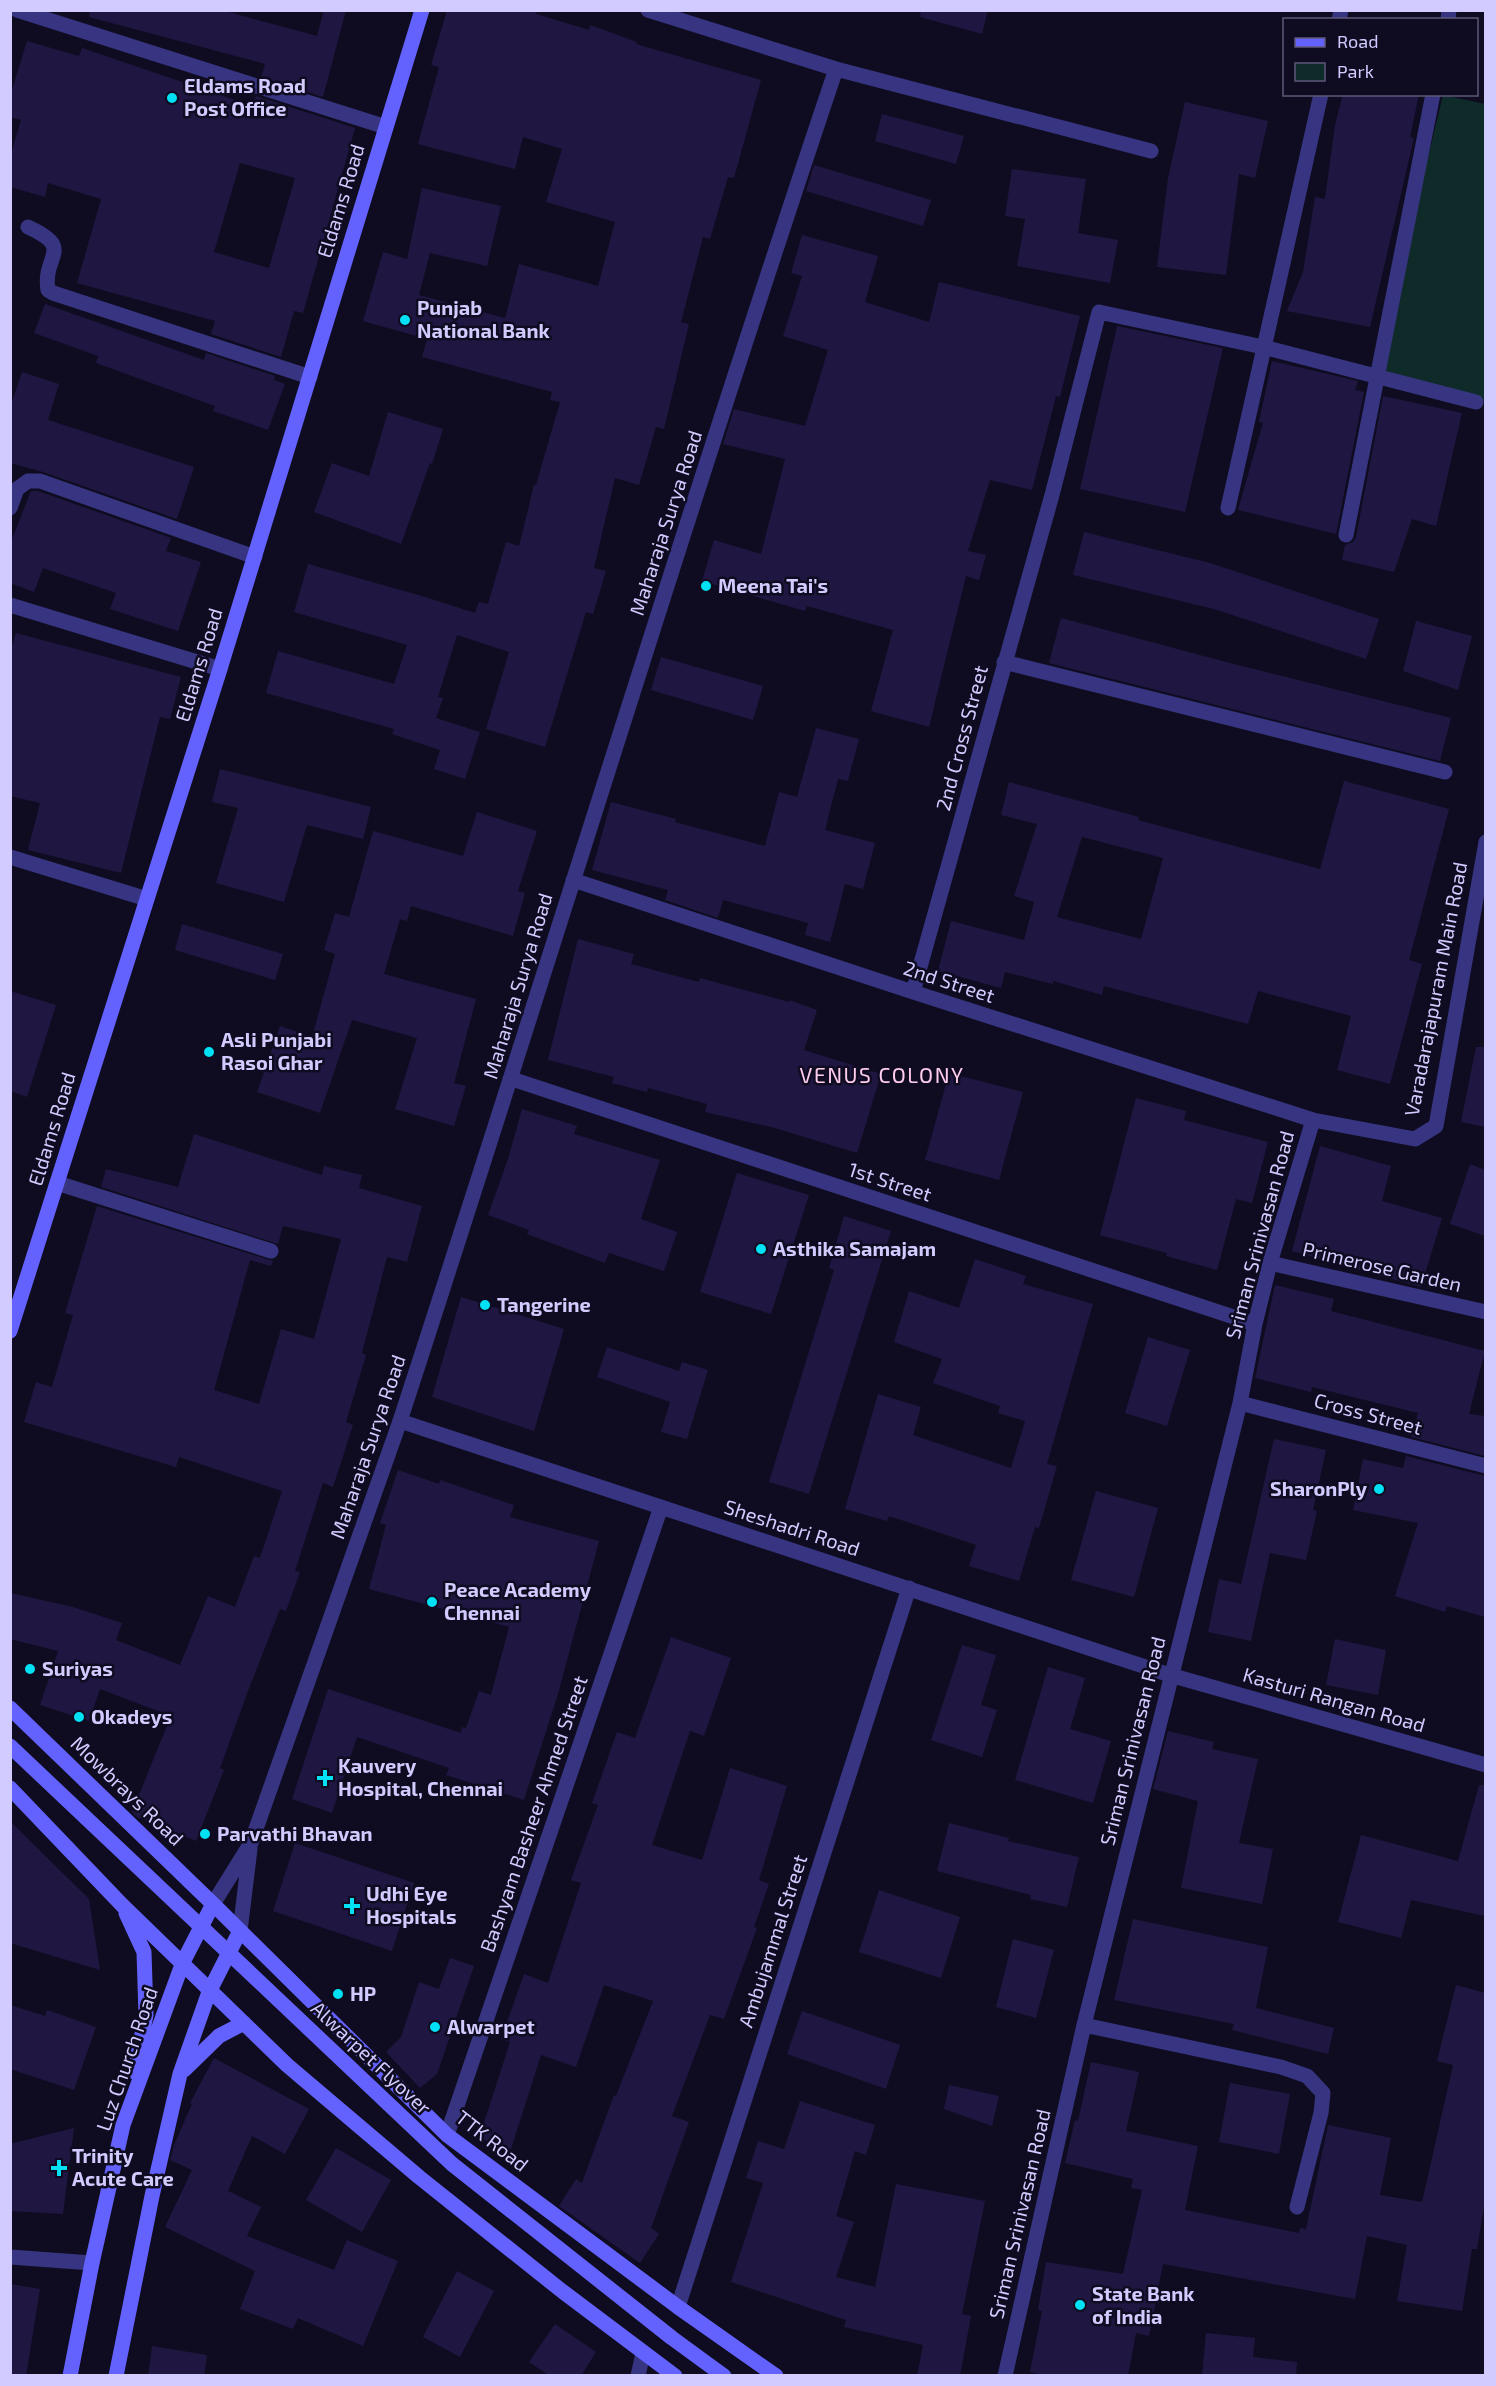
<svg xmlns="http://www.w3.org/2000/svg" width="1496" height="2386" font-family="'Exo 2',sans-serif">
  <style>
    .green { fill: #0f2b29 }
    .building { fill: #1f1742; fill-rule: evenodd }
    .lines { fill: none; stroke-linecap: round; stroke-linejoin: round }
    .minor { stroke: #373581; stroke-width: 15 }
    .tertiary { stroke: #373581; stroke-width: 15 }
    .secondary { stroke: #6462ff; stroke-width: 15 }
    .secondary-bridge { stroke: #6462ff; stroke-width: 15 }
    .poi-dot { fill: #00e1f6; stroke: #0f0c21; stroke-width: 2 }
    .labels { text-anchor: middle; stroke-width: 5; stroke-linejoin: round; paint-order: stroke }
    .poi-label { font-size: 20px; font-weight: bold; fill: #d1cbff; stroke: #0f0c21; text-anchor: start }
    .street-label { font-size: 20px; fill: #d1cbff; stroke: #0f0c21 }
    .neighbourhood-label { font-size: 21px; letter-spacing: 1.5px; fill: #ffcdee; stroke: #0f0c21 }
  </style>
  <rect width="100%" height="100%" fill="#0f0c21"/>
  <path class="green" d="M1443,95L1485,104V400L1376,373Z"/>
  <path class="building" d="M90,10H221L317,36L324,10H346L323,97L261,77L265,64L89,17Z
    M447,10H537L536,14L589,30L590,25L637,42L636,44L761,80L734,178L728,177L710,239L703,237L681,322L689,324L664,429L656,427L639,485L615,478L594,568L606,571L593,614L586,612L545,747L486,729L509,652L457,635L438,697L443,698L436,718L480,732L465,779L434,769L440,750L392,734L394,729L266,693L278,651L394,684L407,645L294,612L308,564L422,596L475,613L479,602L488,604L506,542L519,546L534,485H536L560,402L550,400L552,392L422,357L427,339L363,321L383,252L407,259L422,188L501,206L487,266L430,253L419,295L505,318L519,264L598,286L615,222L546,202L562,149L523,137L515,169L418,144L439,67L431,65Z
    M921,10H988L982,34L920,17Z
    M27,41L79,56L82,48L253,106L256,96L355,128L303,313L294,311L281,357L211,334L215,321L77,283L101,199L48,183L45,197L10,187V157L21,120L10,117V96ZM240,163L295,178L269,268L214,252Z
    M1343,94H1419L1410,137L1414,138L1370,327L1287,311L1303,272L1315,197L1325,199L1335,125Z
    M1185,102L1268,121L1255,178L1239,174L1226,275L1157,267L1168,178Z
    M882,114L964,136L956,164L875,141Z
    M814,165L931,200L923,226L806,191Z
    M1012,169L1086,179L1078,233L1118,240L1110,283L1017,266L1025,219L1005,216Z
    M802,235L878,256L865,302L929,322L939,282L1080,316L1060,397L1056,396L1032,490L990,480L968,551L986,555L979,580L966,576L929,727L871,711L893,630L807,606L805,611L702,581L714,540L761,554L785,459L723,444L734,409L805,426L828,350L783,336L802,276L791,273Z
    M45,304L204,360L206,353L275,376L274,380L285,384L268,430L213,411L215,406L96,363L98,356L34,333Z
    M1117,326L1223,348L1185,512L1080,489Z
    M1272,361L1358,381L1355,390L1364,392L1336,534L1238,510L1263,423L1259,422Z
    M22,372L59,384L48,420L194,467L177,519L43,472L10,463V408Z
    M1383,396L1462,413L1436,526L1412,519L1394,572L1342,560L1345,545L1353,542L1356,537Z
    M388,412L443,429L432,464L430,463L401,544L314,512L332,463L369,476Z
    M31,491H38L171,538L166,551L201,562L178,631L110,609L116,593L43,568L34,592L10,583V544Z
    M1084,532L1210,563L1379,619L1366,659L1214,609L1073,575Z
    M1061,618L1226,662L1451,718L1440,761L1049,663Z
    M1416,621L1472,636L1458,690L1403,671Z
    M16,633L181,677L170,719L160,717L121,873L28,850L40,803L10,796V652Z
    M661,657L763,686L753,720L651,690Z
    M816,728L859,739L848,781L838,779L825,830L875,843L863,889L845,884L830,942L805,935L808,923L723,900L718,918L665,900L668,890L592,870L611,802L676,819L675,822L765,846L779,792L797,797Z
    M220,769L371,807L363,839L307,825L284,902L216,883L238,808L212,802Z
    M1344,781L1449,809L1409,960L1422,964L1390,1084L1337,1070L1351,1016L1258,991L1248,1024L1104,986L1102,995L1053,981V984L1005,972L1001,988L938,971L951,921L1024,940L1034,902L1014,896L1037,824L1001,815L1009,782L1139,817L1138,820L1320,869ZM1082,837L1163,858L1141,939L1057,917Z
    M477,812L537,831L518,891L525,893L513,936L411,906L407,921L400,919L384,974L476,999L454,1083L466,1086L454,1126L395,1109L417,1038L352,1020L320,1113L257,1092L280,1026L312,1037L335,954L324,950L335,913L349,917L373,831L463,856Z
    M182,924L283,954L275,980L175,950Z
    M578,939L634,954L631,964L699,982L700,978L789,1002V1000L817,1010L804,1050L881,1074L857,1153L775,1128L705,1112L707,1104L648,1088L647,1092L612,1083L614,1077L548,1060Z
    M10,991L56,1005L27,1097L10,1091Z
    M1476,1047H1485V1127L1461,1122Z
    M949,1073L1023,1092L999,1180L925,1160Z
    M1136,1098L1186,1111L1184,1120L1268,1142L1252,1203L1236,1199L1217,1270L1166,1256L1167,1253L1100,1235Z
    M522,1109L577,1126L574,1134L660,1160L641,1219L677,1232L664,1271L609,1253L605,1263L527,1234L529,1230L488,1215L508,1159Z
    M194,1134L322,1175L324,1166L362,1175L359,1188L422,1206L407,1262L387,1257L362,1353L366,1355L346,1422L353,1425L333,1487L323,1483L295,1571L300,1572L286,1611L280,1609L248,1691L220,1768L224,1770L196,1841L137,1817L132,1812L171,1716L100,1689L89,1721L40,1705L58,1651L10,1639V1593L73,1607L122,1623L116,1640L180,1665L208,1596L235,1607L254,1556L260,1558L282,1491L179,1457L176,1467L24,1422L36,1382L52,1387L73,1315L65,1313L97,1206L273,1261L271,1266L250,1260L214,1390L259,1404L281,1329L314,1339L341,1239L283,1226L278,1244L101,1187L106,1169L178,1187Z
    M1320,1146L1391,1166L1382,1201L1442,1218L1421,1287L1292,1251Z
    M1470,1164L1485,1170V1236L1450,1224Z
    M737,1173L809,1195L771,1314L700,1292Z
    M844,1216L891,1231L809,1494L769,1482L834,1270L829,1268Z
    M975,1259L1026,1276L1023,1284L1093,1304L1047,1464L1057,1466L1039,1528L1035,1527L1019,1581L969,1566L976,1545L889,1516L887,1521L845,1509L878,1394L921,1407L913,1435L1011,1468L1025,1421L998,1413L1000,1406L933,1383L942,1359L894,1342L909,1291L959,1308Z
    M1275,1285L1334,1299L1331,1311L1485,1351L1469,1414L1485,1416V1456L1411,1437L1418,1413L1312,1387L1311,1392L1255,1378Z
    M461,1297L564,1329L534,1431L432,1397Z
    M1148,1337L1190,1350L1167,1426L1125,1413Z
    M607,1347L679,1371L682,1362L708,1370L687,1439L661,1432L670,1402L597,1377Z
    M1274,1439L1326,1450L1313,1510L1317,1511L1306,1560L1270,1553L1251,1641L1208,1632L1219,1579L1241,1584Z
    M1406,1456L1485,1476V1617L1447,1606L1445,1612L1395,1596L1418,1523L1353,1510L1363,1459L1403,1468Z
    M398,1470L439,1484L440,1480L514,1505L510,1517L599,1541L558,1694L524,1800L446,1775L449,1768L357,1737L332,1813L292,1799L328,1689L461,1733L462,1727L466,1728L479,1691L491,1695L509,1627L369,1589L386,1525L380,1523Z
    M1096,1491L1158,1508L1134,1597L1071,1580Z
    M671,1637L731,1658L704,1736L690,1731L652,1845L702,1860L730,1768L787,1786L759,1880L769,1884L754,1927L757,1928L724,2019L710,2015L672,2116L689,2122L651,2228L659,2234L640,2263L559,2206L576,2179L582,2183L614,2095L616,2096L653,2001L604,1985L576,2067L541,2055L511,2149L479,2138L510,2042L501,2039L524,1974L548,1983L581,1883L571,1880L598,1805L592,1803L617,1732L635,1738Z
    M1335,1639L1386,1650L1378,1695L1326,1685Z
    M962,1645L996,1655L981,1705L997,1710L982,1757L931,1740Z
    M1048,1667L1085,1678L1070,1729L1111,1741L1093,1803L1015,1780Z
    M1168,1731L1214,1742L1212,1749L1258,1759L1239,1843L1273,1849L1262,1904L1181,1888L1198,1801L1153,1789Z
    M1479,1785H1485V1916L1411,1900L1401,1938L1338,1922L1361,1835L1458,1861Z
    M10,1821L89,1899L100,1970L10,1943Z
    M949,1823L1009,1838L1008,1841L1079,1857L1067,1907L1030,1899L1031,1895L937,1871Z
    M295,1843L414,1883L392,1951L273,1911Z
    M879,1890L960,1917L941,1978L859,1952Z
    M1133,1919L1268,1947L1256,2008L1334,2028L1328,2054L1232,2030L1234,2024L1114,2000Z
    M1013,1939L1054,1950L1036,2018L996,2007Z
    M450,1958L474,1966L437,2074L420,2088L386,2052L401,2037L419,1982L439,1989Z
    M1456,1985L1485,1993V2201L1477,2249H1472L1462,2311L1397,2301L1407,2245L1367,2236L1355,2299L1163,2264L1149,2336L1136,2333L1128,2376H1046L1030,2372L1042,2311L1038,2310L1046,2262L1123,2274L1142,2190L1131,2188L1133,2179L1065,2163L1075,2120L1078,2121L1091,2062L1139,2072L1126,2131L1198,2146L1185,2210L1299,2233L1300,2228L1306,2229L1328,2125L1391,2138L1380,2195L1422,2202L1453,2065L1437,2061Z
    M10,2005L45,2016L47,2010L96,2027L74,2090L10,2069Z
    M802,2011L900,2045L886,2089L787,2054Z
    M214,2058L309,2109L285,2154L252,2136L228,2191L261,2207L247,2236L334,2270L347,2240L398,2261L363,2346L298,2318L293,2329L240,2309L255,2271L165,2227L192,2170L170,2160L174,2145L192,2104L190,2103Z
    M1230,2083L1290,2094L1279,2154L1219,2142Z
    M949,2085L999,2096L992,2126L944,2109Z
    M800,2101L875,2125L866,2155L855,2151L836,2216L854,2222L836,2277L875,2287L896,2184L985,2201L962,2314L971,2316L960,2376H917L923,2345L844,2327L846,2320L731,2282L763,2183L746,2178L758,2141L784,2149Z
    M74,2128L63,2214L10,2211V2144Z
    M336,2148L391,2180L362,2232L306,2200Z
    M457,2271L494,2291L460,2357L423,2337Z
    M10,2284L40,2289L26,2376H10Z
    M555,2324L596,2352L581,2376H550L529,2362Z
    M1206,2333L1255,2338L1253,2357L1297,2362L1296,2376H1202Z
    M152,2346L207,2355L204,2376H148Z"/>
  <g class="lines">
    <path class="minor" d="M17,10L386,127
      M648,10L836,69L1151,151
      M1339,20L1341,10
      M1448,20L1449,10
      M28,227C76,249 42,255 48,290L53,293L310,377
      M10,508L17,489L28,481H40L255,557
      M1228,508L1321,94
      M1346,535L1433,94
      M10,605L220,669
      M1004,662L1445,772
      M10,857L147,899
      M573,880L913,992L1313,1120L1415,1139L1436,1126L1486,842
      M913,992L1052,495L1099,312L1263,347L1476,402
      M512,1079L1255,1324
      M57,1183L271,1251
      M1270,1263L1486,1312
      M1240,1403L1486,1466
      M400,1421C547,971 685,518 836,69
      M1084,2025L1281,2067L1307,2076L1323,2093L1321,2113L1297,2207
      M447,2135L661,1507
      M678,2307L909,1588
      M638,2376L643,2353
      M1005,2376L1084,2025L1240,1403L1255,1324L1270,1263L1313,1120"/>
    <path class="tertiary" d="M213,1904L251,1843L400,1421L1170,1675L1486,1765
      M240,1931L250,1849
      M10,2257L92,2263"/>
    <path class="secondary" d="M10,1331L220,669L422,10
      M10,1708L213,1904L447,2135L678,2307L776,2376
      M10,1788L122,1905L287,2065L419,2177L562,2291L675,2376
      M126,1913L144,1952L146,2015L134,2072
      M184,2070L219,2036L244,2023
      M70,2376L92,2263L123,2125L183,1962L213,1904
      M116,2376L152,2196L180,2074L209,1992L240,1931"/>
    <path class="secondary-bridge" d="M10,1746L452,2164L672,2338L724,2376"/>
  </g>
  <g class="poi-dot">
    <circle cx="172" cy="98" r="6"/>
    <circle cx="405" cy="320" r="6"/>
    <circle cx="706" cy="586" r="6"/>
    <circle cx="209" cy="1052" r="6"/>
    <circle cx="761" cy="1249" r="6"/>
    <circle cx="485" cy="1305" r="6"/>
    <circle cx="1379" cy="1489" r="6"/>
    <circle cx="432" cy="1602" r="6"/>
    <circle cx="30" cy="1669" r="6"/>
    <circle cx="79" cy="1717" r="6"/>
    <path d="M322 1769h6v6h6v6h-6v6h-6v-6h-6v-6h6z"/>
    <circle cx="205" cy="1834" r="6"/>
    <path d="M349 1897h6v6h6v6h-6v6h-6v-6h-6v-6h6z"/>
    <circle cx="338" cy="1994" r="6"/>
    <circle cx="435" cy="2027" r="6"/>
    <path d="M56 2159h6v6h6v6h-6v6h-6v-6h-6v-6h6z"/>
    <circle cx="1080" cy="2305" r="6"/>
  </g>
  <g class="labels">
    <g class="poi-label">
      <text x="184" y="93">Eldams Road<tspan x="184" dy="23">Post Office</tspan></text>
      <text x="417" y="315">Punjab<tspan x="417" dy="23">National Bank</tspan></text>
      <text x="718" y="593">Meena Tai's</text>
      <text x="221" y="1047">Asli Punjabi<tspan x="221" dy="23">Rasoi Ghar</tspan></text>
      <text x="773" y="1256">Asthika Samajam</text>
      <text x="497" y="1312">Tangerine</text>
      <text x="1367" y="1496" text-anchor="end">SharonPly</text>
      <text x="444" y="1597">Peace Academy<tspan x="444" dy="23">Chennai</tspan></text>
      <text x="42" y="1676">Suriyas</text>
      <text x="91" y="1724">Okadeys</text>
      <text x="338" y="1773">Kauvery<tspan x="338" dy="23">Hospital, Chennai</tspan></text>
      <text x="217" y="1841">Parvathi Bhavan</text>
      <text x="366" y="1901">Udhi Eye<tspan x="366" dy="23">Hospitals</tspan></text>
      <text x="350" y="2001">HP</text>
      <text x="447" y="2034">Alwarpet</text>
      <text x="72" y="2163">Trinity<tspan x="72" dy="23">Acute Care</tspan></text>
      <text x="1092" y="2301">State Bank<tspan x="1092" dy="23">of India</tspan></text>
    </g>
    <g class="street-label">
      <text transform="translate(341 201) rotate(-73)" y="7">Eldams Road</text>
      <text transform="translate(666 523) rotate(-72)" y="7">Maharaja Surya Road</text>
      <text transform="translate(199 665) rotate(-73)" y="7">Eldams Road</text>
      <text transform="translate(962 738) rotate(-75)" y="7">2nd Cross Street</text>
      <text transform="translate(949 982) rotate(18)" y="7">2nd Street</text>
      <text transform="translate(518 986) rotate(-73)" y="7">Maharaja Surya Road</text>
      <text transform="translate(1436 989) rotate(-79)" y="7">Varadarajapuram Main Road</text>
      <text transform="translate(52 1129) rotate(-73)" y="7">Eldams Road</text>
      <text transform="translate(890 1182) rotate(18)" y="7">1st Street</text>
      <text transform="translate(1260 1235) rotate(-75)" y="7">Sriman Srinivasan Road</text>
      <text transform="translate(1382 1267) rotate(13)" y="7">Primerose Garden</text>
      <text transform="translate(1368 1414) rotate(15)" y="7">Cross Street</text>
      <text transform="translate(368 1447) rotate(-71)" y="7">Maharaja Surya Road</text>
      <text transform="translate(792 1528) rotate(18)" y="7">Sheshadri Road</text>
      <text transform="translate(1334 1700) rotate(16)" y="7">Kasturi Rangan Road</text>
      <text transform="translate(1133 1741) rotate(-76)" y="7">Sriman Srinivasan Road</text>
      <text transform="translate(127 1791) rotate(44)" y="7">Mowbrays Road</text>
      <text transform="translate(534 1814) rotate(-71)" y="7">Bashyam Basheer Ahmed Street</text>
      <text transform="translate(773 1941) rotate(-72)" y="7">Ambujammal Street</text>
      <text transform="translate(371 2058) rotate(43)" y="7">Alwarpet Flyover</text>
      <text transform="translate(127 2059) rotate(-71)" y="7">Luz Church Road</text>
      <text transform="translate(492 2141) rotate(38)" y="7">TTK Road</text>
      <text transform="translate(1020 2214) rotate(-77)" y="7">Sriman Srinivasan Road</text>
    </g>
    <g class="neighbourhood-label">
      <text x="882" y="1083">VENUS COLONY</text>
    </g>
  </g>
  <rect width="1496" height="2386" fill="none" stroke="#d1cbff" stroke-width="24"/>
  <rect x="1283" y="18" width="195" height="78" fill="#0f0c21" stroke="#5d587a" stroke-width="1.5"/>
  <rect x="1295" y="38" width="30" height="9" fill="#6462ff" stroke="#5d587a" stroke-width="1.5"/>
  <text x="1337" y="48" font-size="18" fill="#d1cbff">Road</text>
  <rect x="1295" y="63" width="30" height="18" fill="#0f2b29" stroke="#5d587a" stroke-width="1.5"/>
  <text x="1337" y="78" font-size="18" fill="#d1cbff">Park</text>
</svg>
